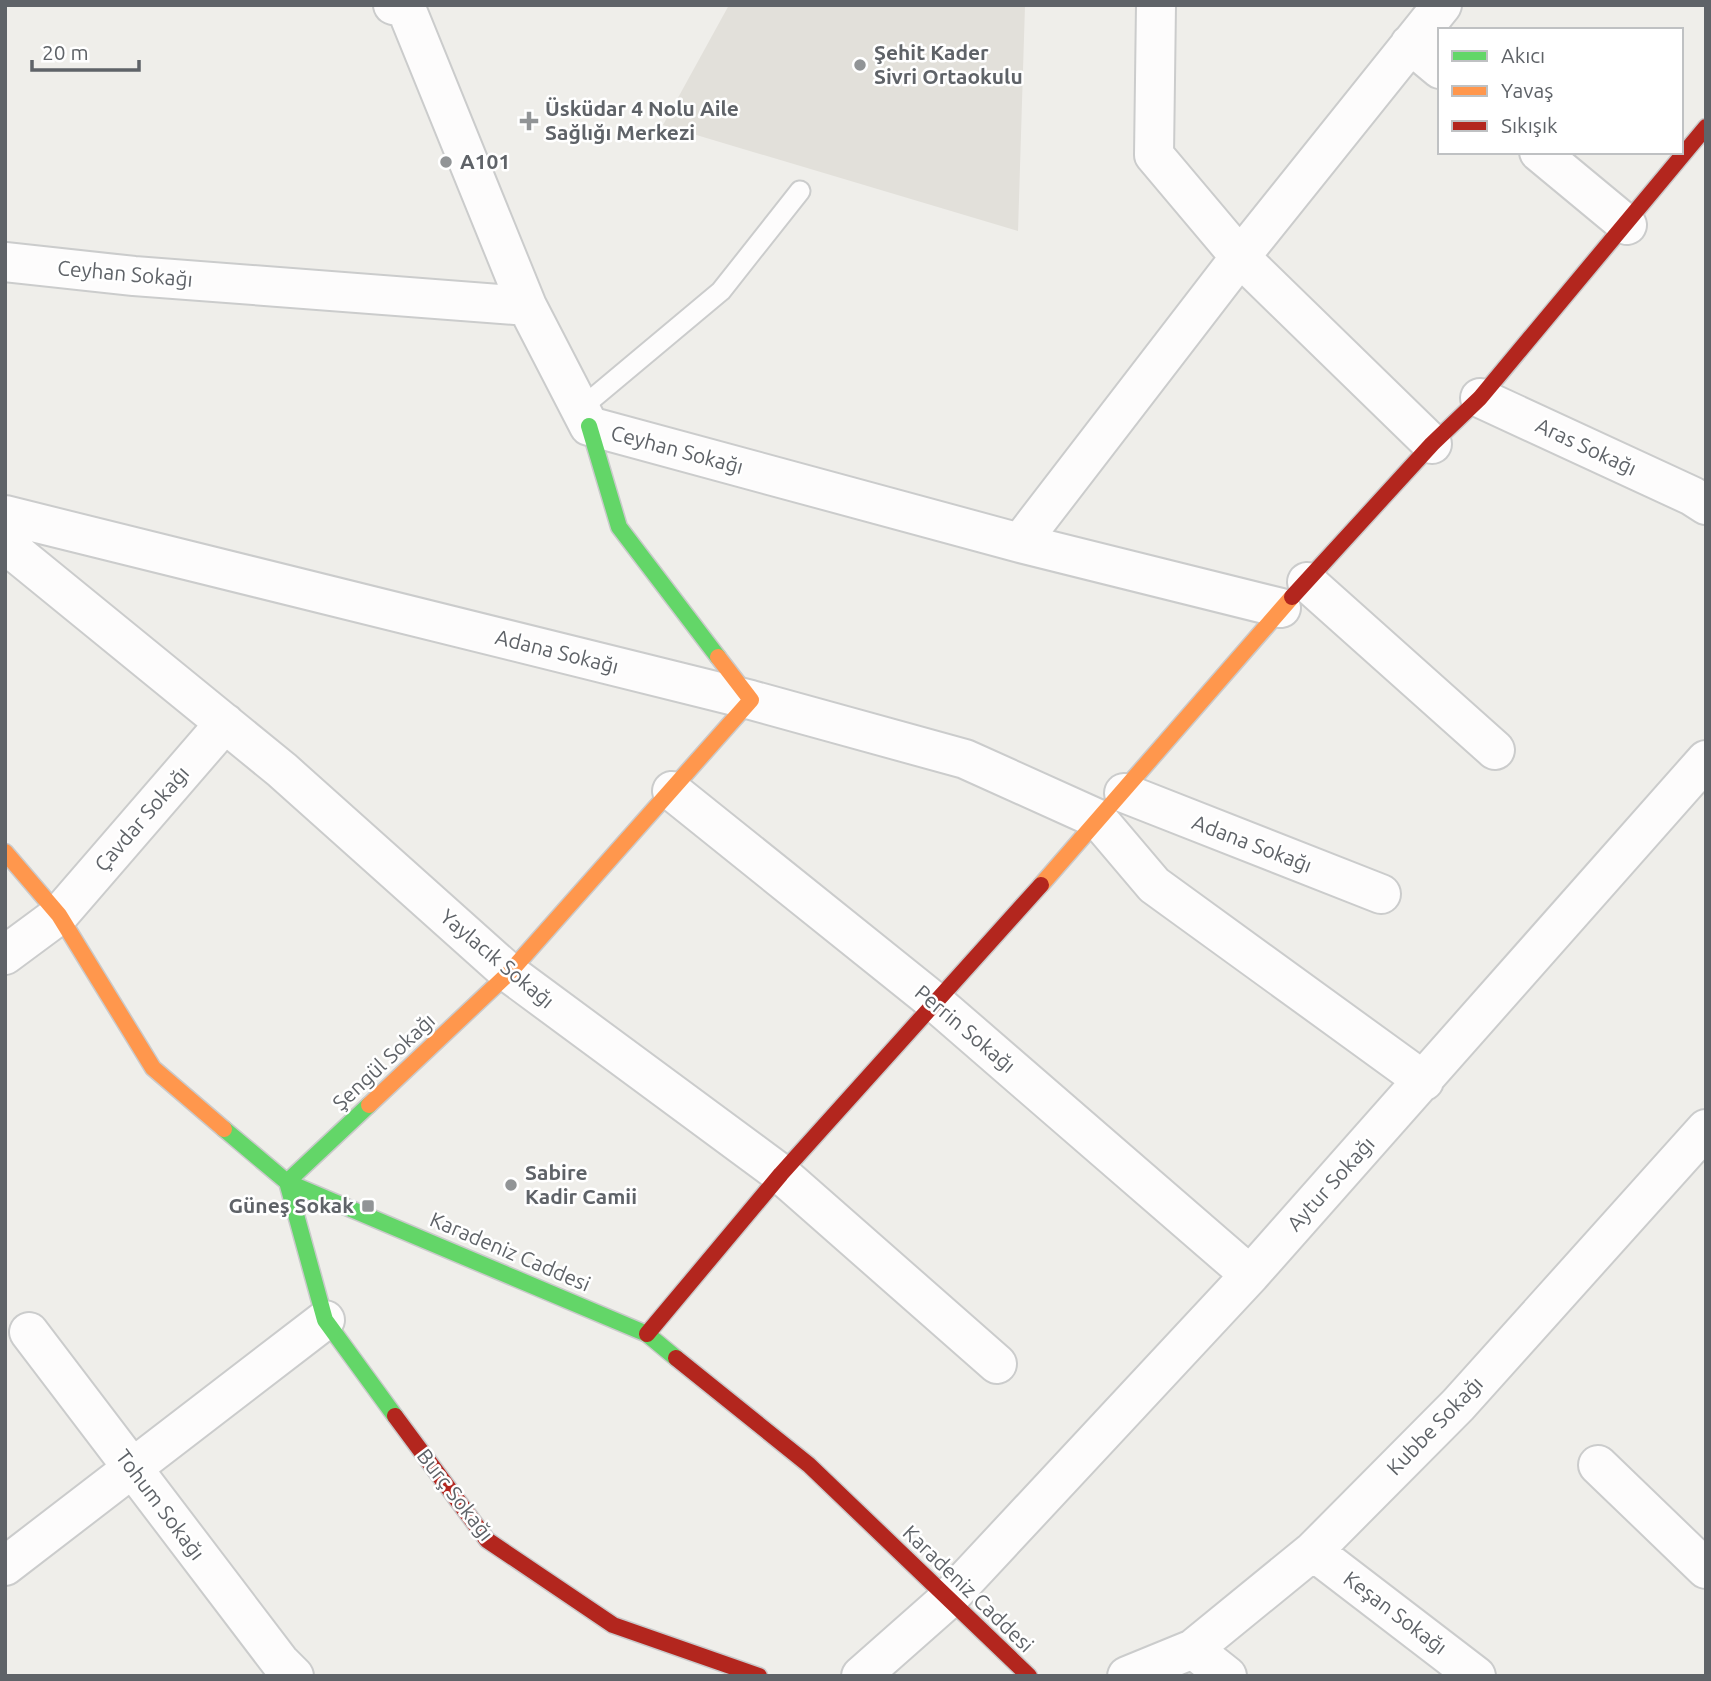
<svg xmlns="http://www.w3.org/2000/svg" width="1711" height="1681" font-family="Ubuntu,sans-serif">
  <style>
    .education { fill: #e2e0da }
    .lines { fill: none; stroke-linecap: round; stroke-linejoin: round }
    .lane-casing { stroke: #cbcccc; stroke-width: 23 }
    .street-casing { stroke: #cbcccc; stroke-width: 42 }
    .fast-casing { stroke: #cacacb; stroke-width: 19 }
    .slow-casing { stroke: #cacacb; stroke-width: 19 }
    .jam-casing { stroke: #cacacb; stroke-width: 19 }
    .lane { stroke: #fdfcfc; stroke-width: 19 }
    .street { stroke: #fdfcfc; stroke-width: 38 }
    .fast { stroke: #63d668; stroke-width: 16 }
    .slow { stroke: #ff974d; stroke-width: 16 }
    .jam { stroke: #b3261e; stroke-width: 16 }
    .poi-dot { fill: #919496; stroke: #fff; stroke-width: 2.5 }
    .labels { text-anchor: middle; stroke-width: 5; stroke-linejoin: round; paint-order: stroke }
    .poi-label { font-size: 21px; font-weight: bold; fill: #5f6368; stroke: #fff; text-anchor: start }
    .street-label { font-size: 21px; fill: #5f6368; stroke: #fff }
  </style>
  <rect width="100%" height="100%" fill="#efeeea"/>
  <path class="education" d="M729,5H1025L1018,231L663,125Z"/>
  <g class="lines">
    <defs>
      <path id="lane" d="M580,409L721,291L800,191"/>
      <path id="street" d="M393,5L406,8L527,306
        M1156,5L1154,155L1240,257L1432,444
        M1410,44L1440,69
        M1539,152L1627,225
        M5,262L134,276L527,306L589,426L1020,543L1281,608
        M1480,398L1692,496L1706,505
        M5,515L751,700L965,759L1098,819L1154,885L1424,1081
        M1020,543L1240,257L1442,5
        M5,544L282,770L509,973L781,1174L997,1364
        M1307,582L1495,750
        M672,791L936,1003L1250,1275
        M1124,793L1381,894
        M5,955L59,915L225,723
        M29,1332L280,1662L294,1676
        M1598,1465L1706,1569
        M1313,1551L1476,1676
        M5,1566L325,1320
        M1193,1649L1227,1676
        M861,1676L947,1600L1250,1275L1706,760
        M1127,1676L1193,1649L1313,1551L1458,1405L1706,1129"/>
      <path id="fast" d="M589,426L619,527L718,657
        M369,1105L287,1182L325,1320L395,1416
        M224,1129L287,1182L647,1334L676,1358"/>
      <path id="slow" d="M5,852L59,915L153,1068L224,1129
        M1041,885L1292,597
        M369,1105L509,973L751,700L718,657"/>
      <path id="jam" d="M1292,597L1432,444L1480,398L1706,127
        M647,1334L781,1174L1041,885
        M676,1358L809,1465L1029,1676
        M395,1416L487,1540L613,1625L759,1676"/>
    </defs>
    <use href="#lane" class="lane-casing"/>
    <use href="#street" class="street-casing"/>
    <use href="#fast" class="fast-casing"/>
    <use href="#slow" class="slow-casing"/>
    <use href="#jam" class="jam-casing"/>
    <use href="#lane" class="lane"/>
    <use href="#street" class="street"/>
    <use href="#fast" class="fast"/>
    <use href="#slow" class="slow"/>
    <use href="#jam" class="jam"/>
  </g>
  <g class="poi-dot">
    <circle cx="860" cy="65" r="7"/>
    <path d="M525.5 110.5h7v7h7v7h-7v7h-7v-7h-7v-7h7z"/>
    <circle cx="446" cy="162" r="7"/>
    <circle cx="511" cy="1185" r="7"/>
    <rect x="361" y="1199" width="14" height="14" rx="3.5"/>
  </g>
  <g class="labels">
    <g class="poi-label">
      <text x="874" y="60">Şehit Kader<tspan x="874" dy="24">Sivri Ortaokulu</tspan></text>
      <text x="545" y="116">Üsküdar 4 Nolu Aile<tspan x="545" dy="24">Sağlığı Merkezi</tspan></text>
      <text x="460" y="169">A101</text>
      <text x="525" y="1180">Sabire<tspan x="525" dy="24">Kadir Camii</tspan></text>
      <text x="354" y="1213" text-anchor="end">Güneş Sokak</text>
    </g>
    <g class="street-label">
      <text transform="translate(125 274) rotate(5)" y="7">Ceyhan Sokağı</text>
      <text transform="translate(1586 447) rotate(25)" y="7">Aras Sokağı</text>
      <text transform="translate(677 450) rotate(15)" y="7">Ceyhan Sokağı</text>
      <text transform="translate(557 652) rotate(14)" y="7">Adana Sokağı</text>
      <text transform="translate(142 819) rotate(-49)" y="7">Çavdar Sokağı</text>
      <text transform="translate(1252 844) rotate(21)" y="7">Adana Sokağı</text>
      <text transform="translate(497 959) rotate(40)" y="7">Yaylacık Sokağı</text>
      <text transform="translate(965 1029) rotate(40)" y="7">Perrin Sokağı</text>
      <text transform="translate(384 1062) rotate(-43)" y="7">Şengül Sokağı</text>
      <text transform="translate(1331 1184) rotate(-48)" y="7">Aytur Sokağı</text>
      <text transform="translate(510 1252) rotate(23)" y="7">Karadeniz Caddesi</text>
      <text transform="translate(1435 1426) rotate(-46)" y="7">Kubbe Sokağı</text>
      <text transform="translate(455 1495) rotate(52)" y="7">Burç Sokağı</text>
      <text transform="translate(160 1505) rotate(53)" y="7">Tohum Sokağı</text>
      <text transform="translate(968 1589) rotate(44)" y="7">Karadeniz Caddesi</text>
      <text transform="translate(1395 1613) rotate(37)" y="7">Keşan Sokağı</text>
    </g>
  </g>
  <rect width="1711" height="1681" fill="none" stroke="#5f6368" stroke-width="14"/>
  <rect x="1438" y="28" width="245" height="126" fill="#ffffff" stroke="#bfc1c3" stroke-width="2"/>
  <rect x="1452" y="51" width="35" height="10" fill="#63d668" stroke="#bfc1c3" stroke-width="2"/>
  <text x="1501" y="63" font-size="21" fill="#5f6368">Akıcı</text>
  <rect x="1452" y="86" width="35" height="10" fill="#ff974d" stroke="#bfc1c3" stroke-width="2"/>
  <text x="1501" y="98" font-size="21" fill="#5f6368">Yavaş</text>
  <rect x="1452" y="121" width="35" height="10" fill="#b3261e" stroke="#bfc1c3" stroke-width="2"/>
  <text x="1501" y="133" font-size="21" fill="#5f6368">Sıkışık</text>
  <path d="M32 60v10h107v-10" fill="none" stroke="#5f6368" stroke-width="3.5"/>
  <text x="42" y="60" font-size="21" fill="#5f6368" stroke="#ffffff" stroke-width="5" paint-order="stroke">20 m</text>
</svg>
